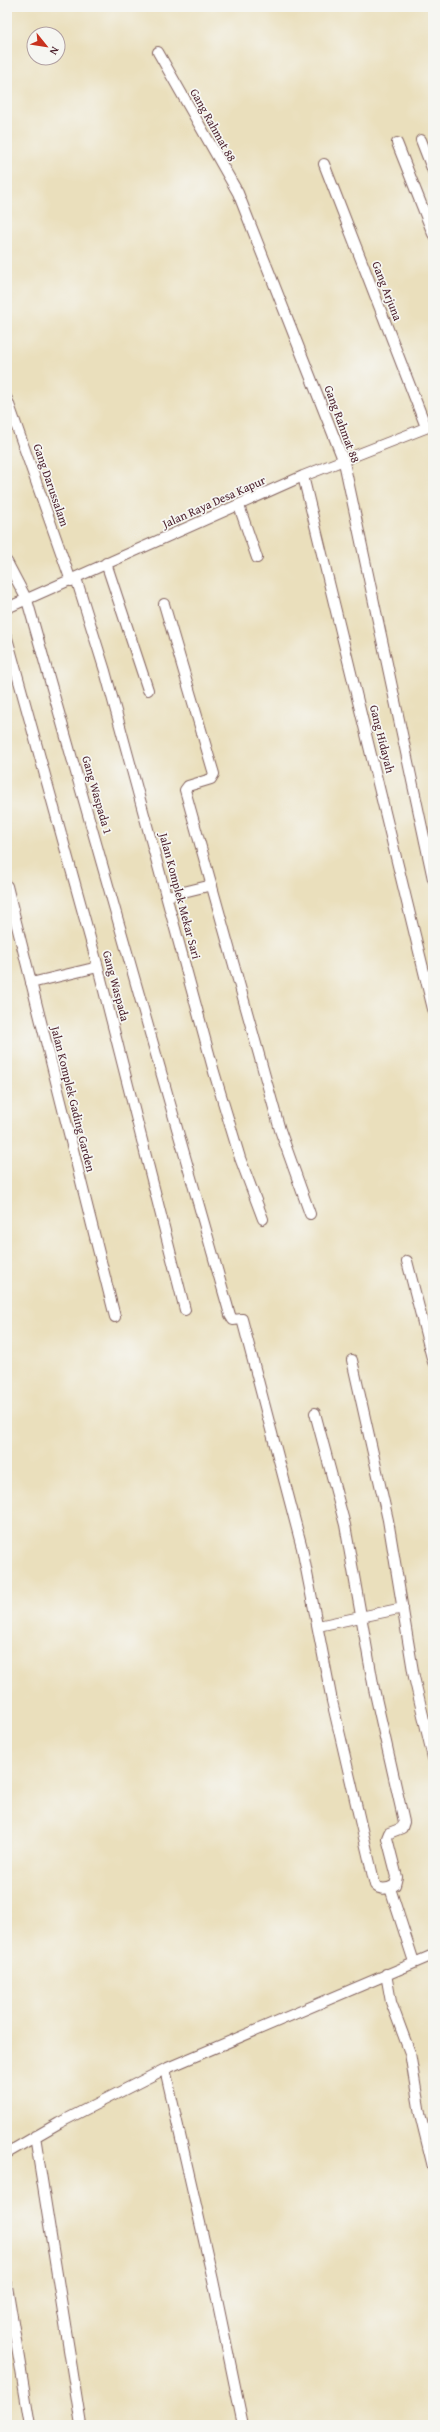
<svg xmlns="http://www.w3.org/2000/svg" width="440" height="2432" font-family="'Gentium Book Plus',serif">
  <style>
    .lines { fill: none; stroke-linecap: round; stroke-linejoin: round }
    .street-casing { stroke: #82625e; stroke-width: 12 }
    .street { stroke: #fff; stroke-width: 10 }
    .labels { text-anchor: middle; stroke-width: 3.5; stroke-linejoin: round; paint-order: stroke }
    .street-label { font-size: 12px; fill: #4a1f2b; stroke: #f6f6f2 }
  </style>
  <rect width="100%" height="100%" fill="#f6f6f2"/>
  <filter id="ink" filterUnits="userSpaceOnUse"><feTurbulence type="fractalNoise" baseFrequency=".025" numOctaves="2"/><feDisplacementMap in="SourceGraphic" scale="8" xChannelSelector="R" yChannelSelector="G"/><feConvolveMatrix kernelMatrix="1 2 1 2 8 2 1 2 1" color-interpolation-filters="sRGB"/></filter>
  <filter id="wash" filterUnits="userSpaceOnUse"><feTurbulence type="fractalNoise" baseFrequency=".012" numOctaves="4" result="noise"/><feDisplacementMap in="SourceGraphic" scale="16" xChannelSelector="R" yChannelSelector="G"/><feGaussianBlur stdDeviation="0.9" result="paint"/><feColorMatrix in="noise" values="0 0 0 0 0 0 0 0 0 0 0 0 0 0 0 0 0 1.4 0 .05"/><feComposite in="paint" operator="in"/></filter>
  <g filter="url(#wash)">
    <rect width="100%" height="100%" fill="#eadfbc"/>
  </g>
  <g filter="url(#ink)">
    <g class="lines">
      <defs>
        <path id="street" d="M158,52L238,193L344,462L433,879
          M421,140L433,171
          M397,143L433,234
          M324,164L426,427
          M7,399L71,581
          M303,476L433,1009
          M239,506L257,558
          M7,562L27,600L230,1315L233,1320L242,1319L302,1548L332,1701L375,1885C381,1891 388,1889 395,1885L397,1877L387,1838L389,1833L402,1828L404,1822L374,1689L345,1525L315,1413
          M106,563L148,690
          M76,578L105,671L214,1072L240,1158L263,1219
          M164,604L214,774L211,779L188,786L185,790L280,1130L310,1214
          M7,608L303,476L433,425
          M7,638L98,967L185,1310
          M7,886L115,1317
          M167,896L212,885
          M31,983L98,967
          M407,1261L433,1362
          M352,1360L388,1520L414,1677L433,1758
          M318,1626L403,1608
          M390,1888L414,1962
          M386,1974L391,2002L410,2053L420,2114L433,2167
          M165,2069L213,2280L243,2425
          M35,2136L81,2425
          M7,2153L59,2123L165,2069L433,1955
          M7,2286L30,2425"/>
      </defs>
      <use href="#street" class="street-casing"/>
      <use href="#street" class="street"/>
    </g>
  </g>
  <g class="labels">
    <g class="street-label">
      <text transform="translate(213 125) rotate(61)" y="4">Gang Rahmat 88</text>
      <text transform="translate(387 291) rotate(69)" y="4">Gang Arjuna</text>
      <text transform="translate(342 424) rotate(70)" y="4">Gang Rahmat 88</text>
      <text transform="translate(51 485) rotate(71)" y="4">Gang Darussalam</text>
      <text transform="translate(214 502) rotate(-24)" y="4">Jalan Raya Desa Kapur</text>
      <text transform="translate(382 739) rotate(76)" y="4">Gang Hidayah</text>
      <text transform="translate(97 795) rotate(74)" y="4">Gang Waspada 1</text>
      <text transform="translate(180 896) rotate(75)" y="4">Jalan Komplek Mekar Sari</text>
      <text transform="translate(116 986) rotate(75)" y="4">Gang Waspada</text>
      <text transform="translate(73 1099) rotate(76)" y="4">Jalan Komplek Gading Garden</text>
    </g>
  </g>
  <rect width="440" height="2432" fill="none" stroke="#f6f6f2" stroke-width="24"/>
  <g transform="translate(46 46) rotate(120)"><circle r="19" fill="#f6f6f2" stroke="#b1a0a2"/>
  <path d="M0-3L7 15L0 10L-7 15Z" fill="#c8321e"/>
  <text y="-6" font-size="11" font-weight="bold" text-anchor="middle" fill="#4a1f2b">N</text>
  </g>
</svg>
